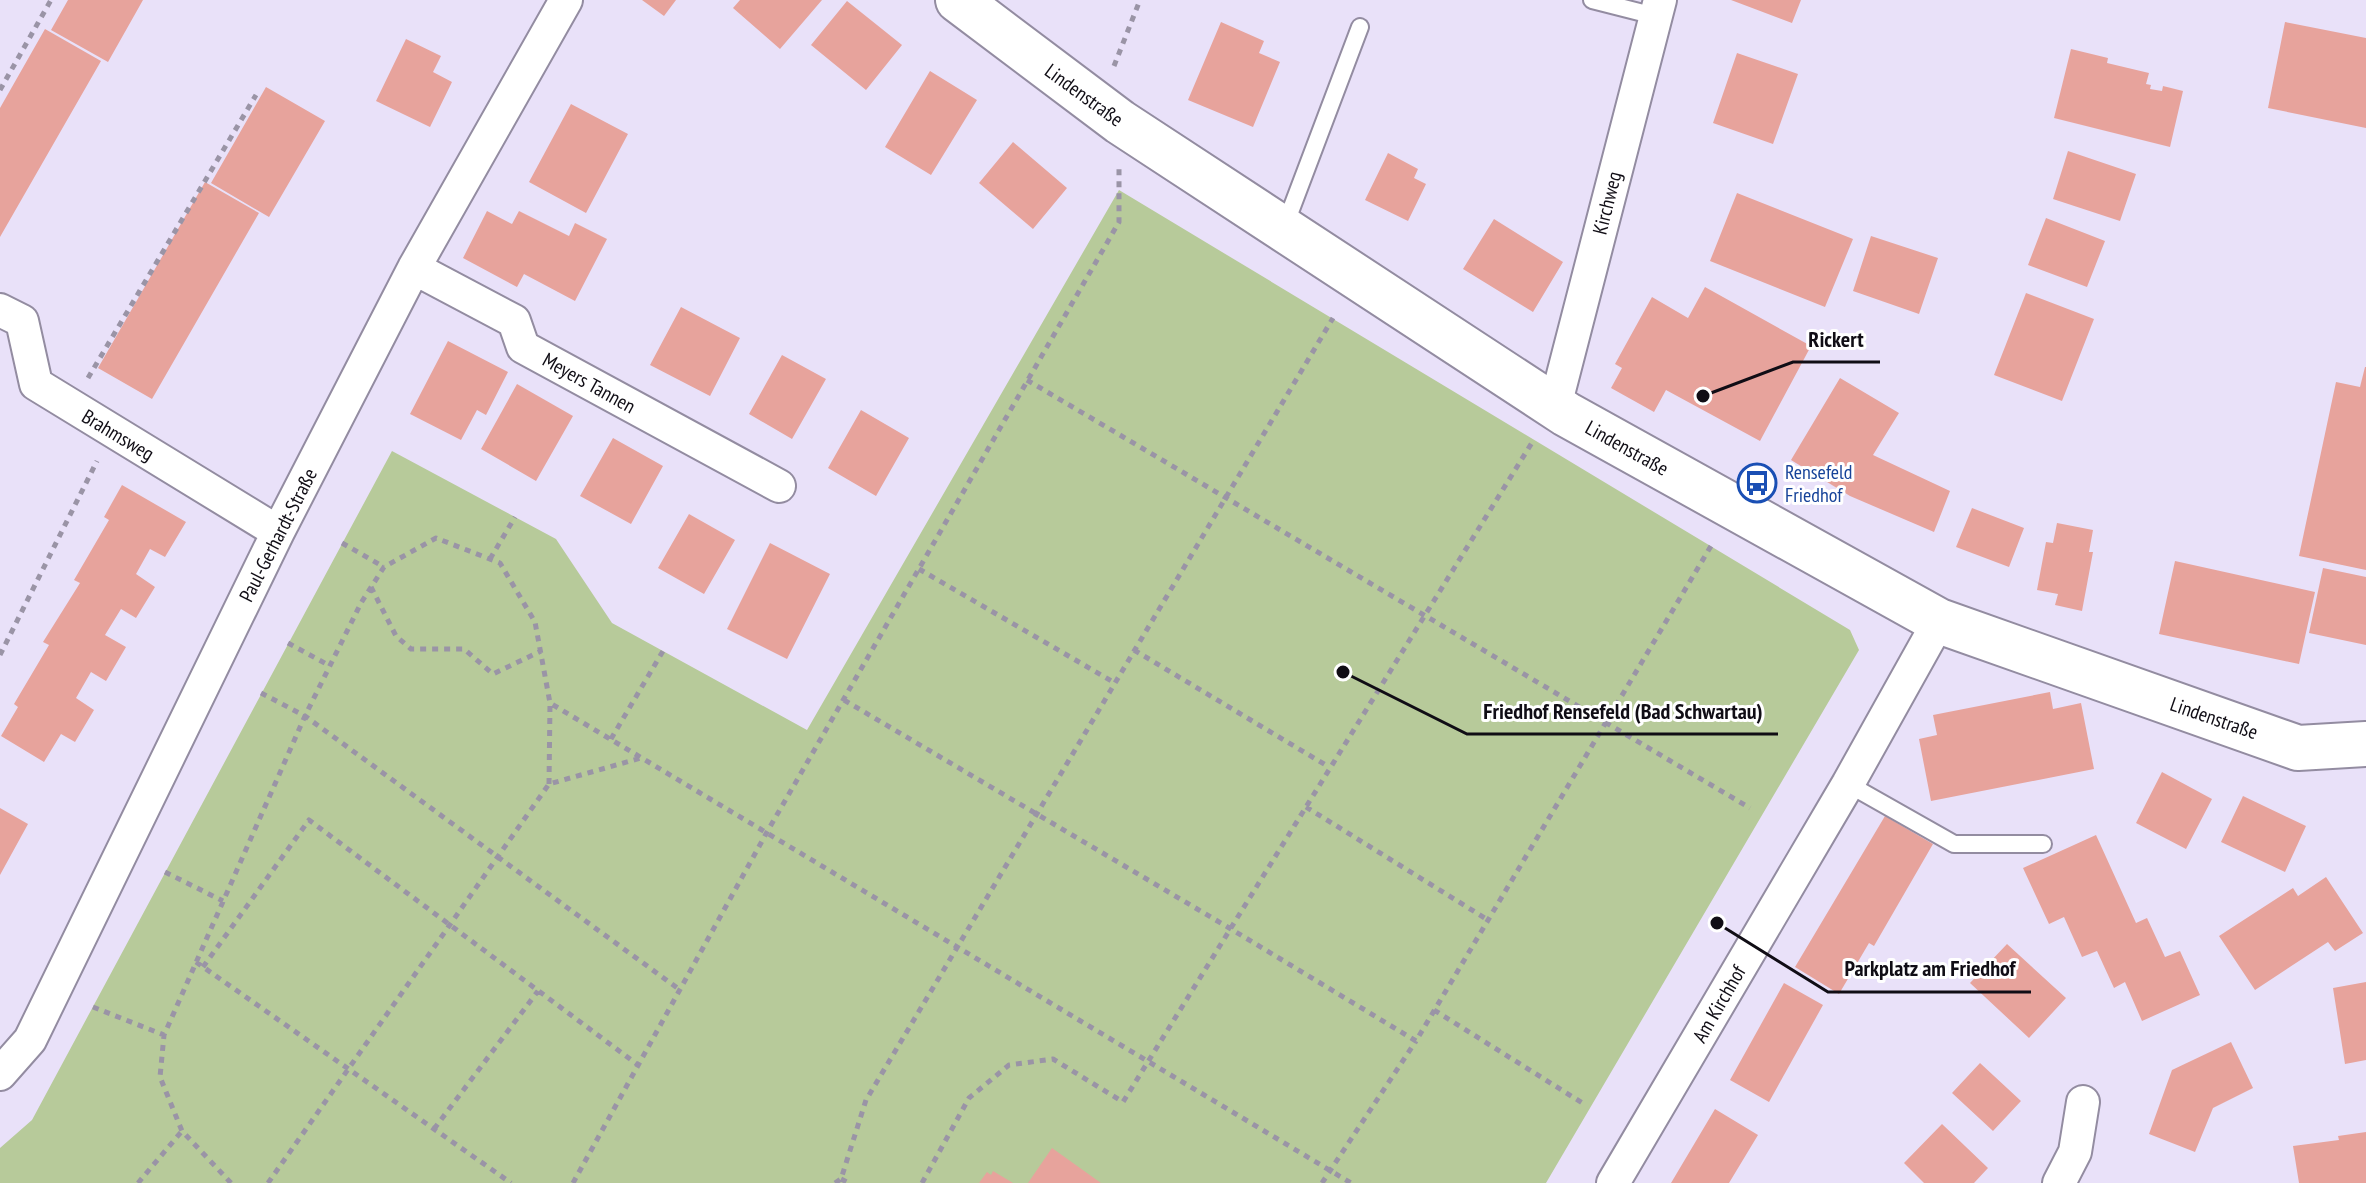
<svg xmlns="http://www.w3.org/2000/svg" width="2366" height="1183" font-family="'PT Sans Narrow',sans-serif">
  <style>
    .green { fill: #b7ca9a }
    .building { fill: #e7a39c }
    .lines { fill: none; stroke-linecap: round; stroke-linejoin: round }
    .lane-casing { stroke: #938ca1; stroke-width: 20 }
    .street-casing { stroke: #938ca1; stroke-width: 36 }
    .secondary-casing { stroke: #938ca1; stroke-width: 48 }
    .path { stroke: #9a94a6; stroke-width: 5; stroke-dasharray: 6 6; stroke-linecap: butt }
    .lane { stroke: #fff; stroke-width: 16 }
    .street { stroke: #fff; stroke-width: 32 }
    .secondary { stroke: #fff; stroke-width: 44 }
    .labels { text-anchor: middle; stroke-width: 6; stroke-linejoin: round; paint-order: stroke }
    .street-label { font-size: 20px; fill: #100d15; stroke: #fff }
    .transit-label { font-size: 20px; fill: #164399; stroke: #fff; text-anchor: start }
    .leader { fill: none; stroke: #100d15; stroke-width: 3 }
    .callout-dot { fill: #100d15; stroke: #fff; stroke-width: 3 }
    .callout-label { font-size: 22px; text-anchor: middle; font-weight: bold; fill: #100d15; stroke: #fff; stroke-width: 6; stroke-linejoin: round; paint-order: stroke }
  </style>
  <rect width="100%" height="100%" fill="#e9e1f9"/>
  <path class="green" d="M1119,190L1850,630L1859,650L1546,1183H0V1148L32,1120L392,451L556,539L612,623L807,730Z"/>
  <path class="building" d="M68,0H143L108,62L51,30Z
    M642,0H676L664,16Z
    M740,0H822L780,49L733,8Z
    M1731,0H1801L1792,23Z
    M847,1L902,45L866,90L811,45Z
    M1221,22L1264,41L1259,53L1280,62L1253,127L1188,100Z
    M2285,22L2366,38V128L2268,108Z
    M45,29L101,61L0,237V108Z
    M406,39L441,56L433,72L452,82L430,127L376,101Z
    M2071,49L2108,58L2107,63L2149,73L2146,84L2151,85L2150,89L2162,91L2163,86L2183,91L2170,147L2054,118Z
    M1737,53L1798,74L1773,144L1713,123Z
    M930,71L977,100L931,175L885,147Z
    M266,87L325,121L269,217L211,183Z
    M571,104L628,134L586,213L529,182Z
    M1013,142L1067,188L1033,229L979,183Z
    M2068,151L2136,174L2120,221L2053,199Z
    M1388,153L1418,169L1414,178L1426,184L1408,221L1365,200Z
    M205,182L259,213L152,399L98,368Z
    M1737,193L1853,239L1825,307L1710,261Z
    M487,211L512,224L519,211L569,236L575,223L607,239L575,301L524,274L517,287L463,258Z
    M2046,218L2105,241L2087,287L2028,265Z
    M1494,219L1563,262L1533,312L1463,269Z
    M1871,236L1938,258L1919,314L1853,291Z
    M1705,287L1811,346L1760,441L1666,390L1654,412L1611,388L1622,368L1615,364L1652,297L1688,318Z
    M2026,293L2094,319L2062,401L1994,375Z
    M681,307L740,338L710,396L650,365Z
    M448,341L508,372L486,415L477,410L461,440L410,414Z
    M782,355L826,379L792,439L749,414Z
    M2365,367H2366V570L2299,556L2336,382L2360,387Z
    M1840,378L1899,413L1873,455L1950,491L1934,532L1850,496L1791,460Z
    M517,384L573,416L536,481L481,449Z
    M861,410L909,438L876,496L828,468Z
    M613,438L663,466L631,524L580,496Z
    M122,485L186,522L165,557L150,549L136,574L155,587L136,618L121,609L105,635L126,647L106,681L91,672L76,698L94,710L75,742L61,734L44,762L1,736L18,707L14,704L49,645L43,642L80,583L74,580L109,520L104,517Z
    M1972,508L2024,528L2009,567L1956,547Z
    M689,514L735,540L704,594L658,568Z
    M2057,523L2093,530L2089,552H2093L2082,611L2055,605L2058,594L2037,590L2046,542L2053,543Z
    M770,543L830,574L787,659L727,629Z
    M2175,561L2315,592L2299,664L2159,634Z
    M2323,568L2366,577V645L2309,633Z
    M2050,692L2053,709L2081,703L2094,769L1931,801L1919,739L1937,735L1933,715Z
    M2162,772L2212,799L2186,849L2136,823Z
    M2243,796L2306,826L2285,872L2221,842Z
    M0,808L28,824L0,875Z
    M1885,816L1933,844L1874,946L1869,943L1839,994L1795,967Z
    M2096,835L2136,923L2147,918L2165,957L2180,951L2200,995L2142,1021L2125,982L2114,988L2097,951L2082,957L2064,917L2049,924L2023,868Z
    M2326,877L2363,933L2335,951L2328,942L2255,990L2219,936L2293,888L2298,896Z
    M2007,944L2066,998L2029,1038L1970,983Z
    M2366,982V1060L2345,1064L2333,988Z
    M1784,983L1823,1005L1769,1102L1730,1080Z
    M2231,1042L2253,1088L2213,1108L2195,1152L2149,1134L2172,1070Z
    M1980,1063L2021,1101L1993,1131L1952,1093Z
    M1715,1109L1758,1135L1729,1183H1671Z
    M1942,1124L1988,1168L1974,1183H1924L1904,1163Z
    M2366,1132V1183H2299L2293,1146L2339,1140L2338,1136Z
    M1052,1148L1101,1183H1028Z
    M993,1171L1013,1183H979L987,1172L991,1175Z"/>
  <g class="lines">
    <defs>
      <path id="lane" d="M1592,0L1655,16
        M1284,228L1360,27
        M1848,784L1954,844H2043"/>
      <path id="street" d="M414,268L514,321L523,347L779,486
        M0,310L22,321L36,384L278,532
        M1555,406L1660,0
        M0,1074L30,1040L278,532L414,268L566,0
        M1613,1183L1848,784L1939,621
        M2059,1183L2075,1152L2083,1102"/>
      <path id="secondary" d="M958,0L1120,122L1566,414L1939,621L2298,748L2366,744"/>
    </defs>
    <use href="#lane" class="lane-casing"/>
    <use href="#street" class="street-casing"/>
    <use href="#secondary" class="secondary-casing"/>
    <path class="path" d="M1114,66L1140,0
      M0,90L51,0
      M88,378L256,95
      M1027,380L1750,808
      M342,543L384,567
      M490,559L515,517
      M919,569L1115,683
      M371,587L396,636L411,649H464L493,674L541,651
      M288,643L330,666
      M1134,650L1329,767
      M0,655L97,461
      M261,693L305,716L680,990
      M844,700L1231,929L1416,1041L1711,546
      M611,739L663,651
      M549,784L550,703
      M1306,807L1488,920
      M165,872L223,901
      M196,962L511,1183
      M203,967L309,820L638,1065
      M93,1007L164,1035
      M1434,1010L1584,1104
      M434,1129L538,991
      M841,1179L849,1183
      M138,1183L182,1131
      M231,1183L182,1131L160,1077L164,1035L305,716L361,603L384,567L436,538L500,563L535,622L550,703L1351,1183
      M268,1183L549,784L641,758
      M573,1183L767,832L1119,222V168
      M835,1183L841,1179L866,1100L1333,318
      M922,1183L969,1098L1009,1065L1053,1059L1123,1102L1533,441
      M1322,1183L1416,1041"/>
    <use href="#lane" class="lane"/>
    <use href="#street" class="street"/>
    <use href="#secondary" class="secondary"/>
  </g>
  <defs>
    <symbol id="bus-ring" viewBox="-11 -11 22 22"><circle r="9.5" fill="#fff" stroke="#1a4fb4" stroke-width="1.5"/><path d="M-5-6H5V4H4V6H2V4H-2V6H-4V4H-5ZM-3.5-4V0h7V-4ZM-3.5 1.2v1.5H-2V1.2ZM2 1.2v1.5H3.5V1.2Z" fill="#1a4fb4"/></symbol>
  </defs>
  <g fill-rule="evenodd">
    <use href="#bus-ring" x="1735" y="461" width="44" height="44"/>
  </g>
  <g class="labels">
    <g class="street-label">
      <text transform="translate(1084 95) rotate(36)" y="7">Lindenstraße</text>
      <text transform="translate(1607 203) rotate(-76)" y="7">Kirchweg</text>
      <text transform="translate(589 383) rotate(29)" y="7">Meyers Tannen</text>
      <text transform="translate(118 435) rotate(31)" y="7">Brahmsweg</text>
      <text transform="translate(1627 448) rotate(29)" y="7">Lindenstraße</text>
      <text transform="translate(278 535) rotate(-63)" y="7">Paul-Gerhardt-Straße</text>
      <text transform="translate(2214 718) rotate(19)" y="7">Lindenstraße</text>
      <text transform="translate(1719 1004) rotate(-60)" y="7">Am Kirchhof</text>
    </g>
    <g class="transit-label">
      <text x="1785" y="479">Rensefeld<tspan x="1785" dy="23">Friedhof</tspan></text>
    </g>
  </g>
  <path class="leader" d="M1703 396L1793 362H1880M1343 672L1467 734H1778M1717 923L1828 992H2031"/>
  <g class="callout-dot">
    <circle cx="1703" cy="396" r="8"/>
    <circle cx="1343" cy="672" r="8"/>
    <circle cx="1717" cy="923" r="8"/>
  </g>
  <g class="callout-label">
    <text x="1836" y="347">Rickert</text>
    <text x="1623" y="719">Friedhof Rensefeld (Bad Schwartau)</text>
    <text x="1930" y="976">Parkplatz am Friedhof</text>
  </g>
</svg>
